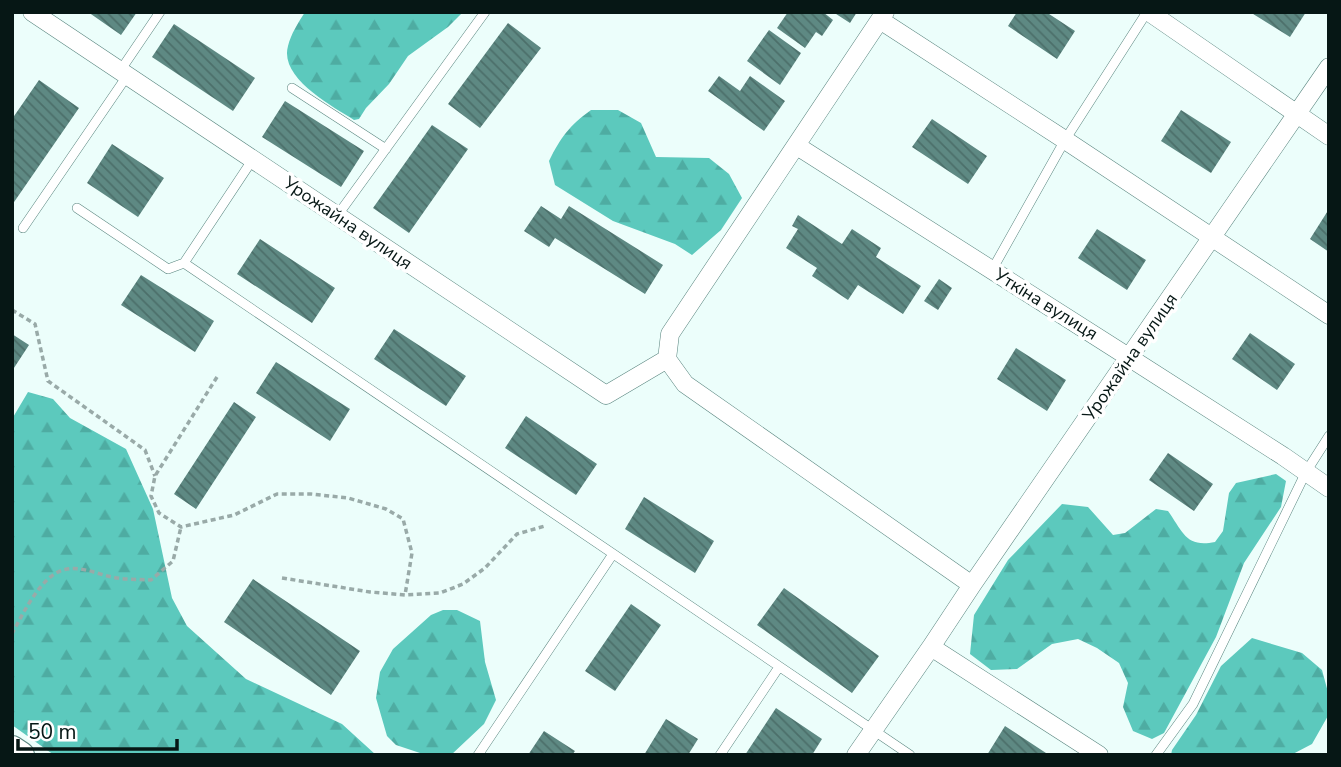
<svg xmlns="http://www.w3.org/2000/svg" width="1341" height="767" font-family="'Nunito Sans',sans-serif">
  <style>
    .forest { fill: url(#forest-firs) }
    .building { fill: url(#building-back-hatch) }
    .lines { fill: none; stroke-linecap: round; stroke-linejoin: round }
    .lane-casing { stroke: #59857f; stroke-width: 10 }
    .street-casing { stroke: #59857f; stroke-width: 19 }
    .secondary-casing { stroke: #59857f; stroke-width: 28 }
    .path { stroke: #99aaa8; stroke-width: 3.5; stroke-dasharray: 5 3.5; stroke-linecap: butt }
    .lane { stroke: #fff; stroke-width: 9 }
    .street { stroke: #fff; stroke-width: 18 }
    .secondary { stroke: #fff; stroke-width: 26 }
    .labels { text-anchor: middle; stroke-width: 7; stroke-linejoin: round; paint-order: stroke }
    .street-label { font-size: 18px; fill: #061715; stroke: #fff }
  </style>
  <defs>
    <pattern id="forest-firs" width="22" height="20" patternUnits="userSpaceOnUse" patternTransform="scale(1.75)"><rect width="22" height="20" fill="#5cc9bd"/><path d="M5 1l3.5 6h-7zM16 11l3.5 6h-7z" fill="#4eaca2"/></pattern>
    <pattern id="building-back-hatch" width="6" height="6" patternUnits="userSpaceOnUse" patternTransform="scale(1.75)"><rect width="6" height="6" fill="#5e8983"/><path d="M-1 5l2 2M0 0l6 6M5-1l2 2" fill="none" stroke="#4c6f6a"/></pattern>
  </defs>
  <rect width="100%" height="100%" fill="#ecfefb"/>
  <path class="forest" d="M305,12H463L448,27L408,56L389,84L366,108L359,119L354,120C332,106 279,78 288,46C291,34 298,23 305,12Z
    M591,110H618L641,123L656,157L709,158L729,174L742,198L721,230L692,255L675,244L613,221L555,185L549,161C561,137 569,126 591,110Z
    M28,392L53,399L70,418L126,449L153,509L172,598L187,626L246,679L342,724L376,755H54L12,725V419Z
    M1276,474L1286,481L1281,507L1244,563L1216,637L1164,733L1152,739L1133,731L1123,707L1128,683L1119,663L1097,648L1078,639L1052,644L1017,669L991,670L970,654L974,615L1008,560L1062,504L1088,507L1113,535L1125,533L1156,509L1168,511C1183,532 1186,548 1215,542L1223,531L1229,493L1236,483Z
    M443,610H457L480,621L485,662L496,700L484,724L451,755L423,754L396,745L387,736L376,698L380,672L393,649L431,615Z
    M1252,638L1302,653L1322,670L1329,696V714L1312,744L1291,755H1171L1172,750L1196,715L1221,666Z"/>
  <path class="building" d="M88,12H137L121,35Z
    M788,12H823L833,20L822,36L816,32L805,48L777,28Z
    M833,12H857L850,23Z
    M1017,12H1046L1075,31L1057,59L1008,26Z
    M1250,12H1306L1290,37Z
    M508,23L541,48L480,128L448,104Z
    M174,24L255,78L233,111L152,57Z
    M769,30L801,53L780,85L747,61Z
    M719,76L740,91L750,76L785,101L764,131L708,91Z
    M39,80L79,108L12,205V119Z
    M285,101L364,151L341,187L262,137Z
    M1181,110L1231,142L1211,173L1161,141Z
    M932,119L987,156L968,184L912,147Z
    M432,125L468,149L409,233L373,208Z
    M112,144L164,178L138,217L87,183Z
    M541,206L561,219L569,206L663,265L645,294L555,238L549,247L524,231Z
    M1329,209V252L1310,239Z
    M798,215L842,244L852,229L881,248L876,257L921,286L903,314L858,285L848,300L812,276L817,268L786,248L798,229L792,226Z
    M1097,229L1146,260L1127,290L1078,258Z
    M260,239L335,288L312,323L237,274Z
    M141,275L214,321L195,352L121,305Z
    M939,279L952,288L938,310L924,301Z
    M394,329L466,376L446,406L374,359Z
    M1250,333L1295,364L1277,390L1232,359Z
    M12,334L29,345L12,371Z
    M1016,348L1066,380L1047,411L997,379Z
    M276,362L350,409L330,441L256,393Z
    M234,402L256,417L196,509L174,494Z
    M526,416L597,464L576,495L505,448Z
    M1168,453L1213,484L1194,511L1149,480Z
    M644,497L714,541L695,573L625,529Z
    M253,579L360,651L331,695L224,622Z
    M784,588L879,656L852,693L757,625Z
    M631,604L661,625L615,691L585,671Z
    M776,708L822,739L812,755H745Z
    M666,719L698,739L688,755H644Z
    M1005,726L1049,755H987Z
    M544,731L575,751L572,755H528Z"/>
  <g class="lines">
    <defs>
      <path id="lane" d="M120,71L160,12
        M292,88L386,149
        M253,159L184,263L910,755
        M77,208L168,269L184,263
        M337,216L485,12
        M23,228L127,76
        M992,270L1065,140L1147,12
        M478,755L613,554
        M720,755L779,667
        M1156,755L1193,704L1306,472L1329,436"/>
      <path id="street" d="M32,12L606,395L667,359
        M885,12L670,334L667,359L685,384L972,585
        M1149,12L1329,136
        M880,20L1065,140L1329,315
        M797,146L1130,358L1283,456L1329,488
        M931,647L1099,755
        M856,755L931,647L972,585L1329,67"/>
      <path id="secondary" d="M12,749L21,755"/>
    </defs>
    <use href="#lane" class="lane-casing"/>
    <use href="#street" class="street-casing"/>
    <use href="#secondary" class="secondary-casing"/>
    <path class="path" d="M12,310L35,324L48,381L145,450L155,476
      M217,377L155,476L151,496L159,513L181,527L234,515L277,494H311L348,498L386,509L403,519L412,553L405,595
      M282,578L370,592L405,595L440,593L463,584L485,568L517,534L545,526
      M12,634C22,615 41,576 63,570C80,565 96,574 112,577C124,580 138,579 151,580L173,561L181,527"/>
    <use href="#lane" class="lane"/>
    <use href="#street" class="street"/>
    <use href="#secondary" class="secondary"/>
  </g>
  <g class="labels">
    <g class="street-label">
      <text transform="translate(348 223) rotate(34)" y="6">Урожайна вулиця</text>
      <text transform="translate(1046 304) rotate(32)" y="6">Уткiна вулиця</text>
      <text transform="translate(1130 357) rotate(-55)" y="6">Урожайна вулиця</text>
    </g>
  </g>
  <rect width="1341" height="767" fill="none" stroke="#061715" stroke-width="28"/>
  <path d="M18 739v10h159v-10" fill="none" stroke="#061715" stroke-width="3.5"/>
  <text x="28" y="739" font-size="21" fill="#061715" stroke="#ffffff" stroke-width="5" paint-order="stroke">50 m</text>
</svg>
